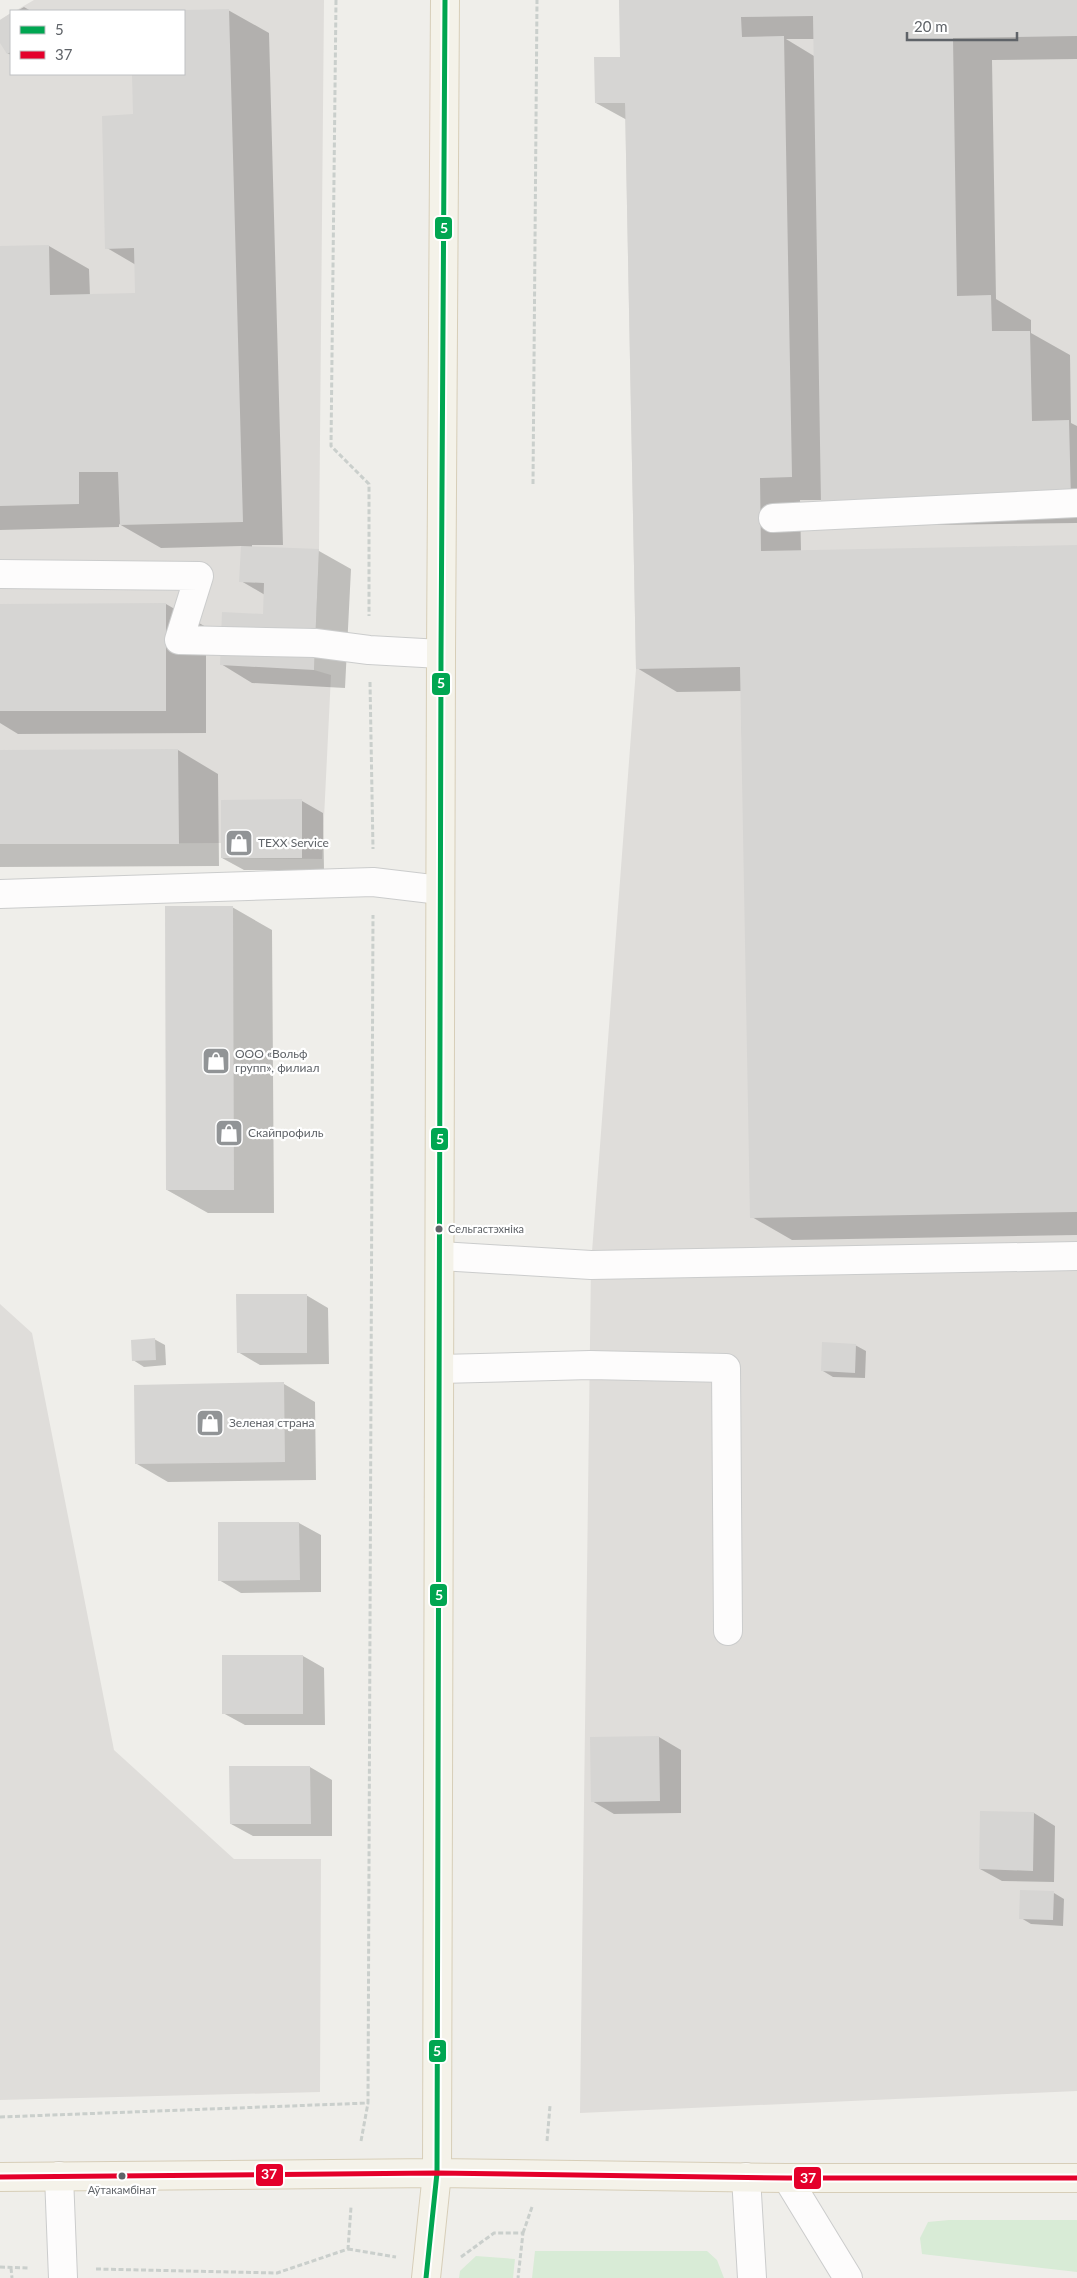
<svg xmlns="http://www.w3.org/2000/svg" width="1077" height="2278" font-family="Lato,sans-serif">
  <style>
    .industrial { fill: #dfddda }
    .green { fill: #d8ebd6 }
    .shadow { fill: #0003; fill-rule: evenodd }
    .building { fill: #d6d5d3 }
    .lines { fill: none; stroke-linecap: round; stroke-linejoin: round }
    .minor-casing { stroke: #cbcccc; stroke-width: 30 }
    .major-casing { stroke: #d7ceb8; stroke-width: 30 }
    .path { stroke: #cacfcc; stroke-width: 3; stroke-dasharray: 5 2.5; stroke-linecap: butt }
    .minor { stroke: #fdfcfc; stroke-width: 28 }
    .major { stroke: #f4f2e9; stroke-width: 28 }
    .bus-1-casing { stroke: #fff; stroke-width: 9 }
    .bus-2-casing { stroke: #fff; stroke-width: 9 }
    .bus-1 { stroke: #00a651; stroke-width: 5 }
    .bus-2 { stroke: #e4002b; stroke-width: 5 }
    .bus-dot { fill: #5f6368; stroke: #fff; stroke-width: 2 }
    .labels { text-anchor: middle; stroke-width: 4.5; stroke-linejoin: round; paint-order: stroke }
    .bus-label { font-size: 11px; fill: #5f6368; stroke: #fff; text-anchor: start }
    .poi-label { font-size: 12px; fill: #5f6368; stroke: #fff; text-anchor: start }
    .line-badge { stroke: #fff; stroke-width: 2 }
    .badge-label { font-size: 14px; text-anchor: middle; font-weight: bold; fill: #fff }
  </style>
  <rect width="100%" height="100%" fill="#efeeea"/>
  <path class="industrial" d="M34,0H324L319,549L314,670L331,675L322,859L221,858V843L0,844V20L11,13V74H184V11H15Z
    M619,0H1077V2091L580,2113L591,1265L636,669L625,103Z
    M0,1304L32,1333L114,1750L234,1859H321L320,2092L0,2100Z"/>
  <path class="green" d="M949,2220H1077V2272L922,2254L920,2238L928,2222Z
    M535,2251H707L717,2260L724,2278H532Z
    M476,2256L515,2259L513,2278H459L460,2271Z"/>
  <path class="shadow" d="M621,0H1077V59L992,60L996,299L1031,320V333L1070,355L1071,423L1077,426V523L863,526L822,500H800L801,551L1077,546V1235L792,1240L752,1217L741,691L677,692L637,668L627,120L596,103L621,59ZM786,39H814V56Z
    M24,7L31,11H17Z
    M228,10L269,33L283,545H252V547L319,551L351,569L345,688L252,683L221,664L264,615L265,595L241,581L242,546L161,548L119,524V527L0,530V247L49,246L89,269L90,296L136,295V265L107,248L134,116L133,74H184V12Z
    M11,15V55L7,53L0,41V21Z
    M166,604L206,627V733L18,734L0,723V605Z
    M178,750L218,774L219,866L0,867V751Z
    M302,801L323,813L324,870H244L222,858Z
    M232,907L272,930L274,1213H208L167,1190Z
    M306,1295L328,1308L329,1364L260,1365L238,1352Z
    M154,1339L165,1345L166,1365L144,1367L133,1360Z
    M855,1345L866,1351L865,1378L833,1377L823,1371Z
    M284,1384L315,1402L316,1480L168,1482L137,1464Z
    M219,1523H299L321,1535V1592L241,1593L219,1580Z
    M303,1656L324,1668L325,1725H245L223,1713Z
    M659,1737L681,1750V1813L614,1814L592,1801V1738Z
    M310,1767L332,1780V1836H253L231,1824Z
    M1034,1813L1055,1826L1054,1882L1002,1881L980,1869Z
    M1054,1893L1064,1899L1063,1926L1031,1924L1021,1918Z"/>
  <path class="building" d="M619,0H1077V36L953,38L957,296L991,295L992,331H1030L1032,421L1069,420L1071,500L821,504L813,16L741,17L742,37L784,36L792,477L760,478L761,551L1077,545V1212L750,1218L740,667L636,669L625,103H595L594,57H620Z
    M229,9L243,522L120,525L118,472H79V504L0,506V246L49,245L50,295L135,293L134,248L105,249L102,116L133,114L132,74H184V10Z
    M11,13V52L7,54L0,43V20Z
    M241,546L319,549L314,670L220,665L222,612L263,614L264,583L239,582Z
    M166,603V711H0V604Z
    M178,749L179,844H0V750Z
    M302,799V858H221V800Z
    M165,906H233L234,1190H166Z
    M236,1294H307V1353H237Z
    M155,1338L156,1360L132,1361L131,1340Z
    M822,1342L856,1344L855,1373L821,1371Z
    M284,1382L285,1462L135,1464L134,1385Z
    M218,1522H299L300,1580L218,1581Z
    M222,1655H303V1714H222Z
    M659,1736L660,1801L591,1802L590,1737Z
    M229,1766H310L311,1824H230Z
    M980,1811L1034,1812L1033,1871L979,1869Z
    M1020,1890L1054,1891L1053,1920L1019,1919Z"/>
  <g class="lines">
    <defs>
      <path id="minor" d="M773,518L1077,503
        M0,574L199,576L179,640L315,643L369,650L441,654
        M0,894L373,882L440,890
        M440,1256L591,1265L1077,1256
        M440,1369L590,1365L726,1368L728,1631
        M59,2176L63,2278
        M746,2177L752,2278
        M787,2178L848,2278"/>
      <path id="major" d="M0,2177L437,2173L787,2178H1077
        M426,2278L437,2173L441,654L445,0"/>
    </defs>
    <use href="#minor" class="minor-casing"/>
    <use href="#major" class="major-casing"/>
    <path class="path" d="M336,0L331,446L369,484V616
      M533,484L537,0
      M370,682L373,849
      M0,2117L368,2103L373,915
      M361,2141L368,2103
      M547,2141L550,2106
      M523,2233L532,2207
      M348,2249L396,2257
      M461,2257L494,2233H523L518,2278
      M0,2267L29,2268
      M11,2268L12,2278
      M96,2269L277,2273L348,2249L351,2207"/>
    <use href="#minor" class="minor"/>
    <use href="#major" class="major"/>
    <defs>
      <path id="bus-1" d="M426,2278L437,2173L441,654L445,0"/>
      <path id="bus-2" d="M0,2177L437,2173L787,2178H1077"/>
    </defs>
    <use href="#bus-1" class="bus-1-casing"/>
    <use href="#bus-2" class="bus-2-casing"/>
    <use href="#bus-1" class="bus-1"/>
    <use href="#bus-2" class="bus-2"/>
  </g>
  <defs>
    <symbol id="shop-square" viewBox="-11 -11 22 22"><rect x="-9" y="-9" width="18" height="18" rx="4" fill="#919496" stroke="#fff"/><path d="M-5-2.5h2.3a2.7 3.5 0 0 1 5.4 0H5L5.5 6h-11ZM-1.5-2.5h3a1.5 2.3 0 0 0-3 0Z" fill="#fff"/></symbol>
  </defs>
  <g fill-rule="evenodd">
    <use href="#shop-square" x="223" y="827" width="32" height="32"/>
    <use href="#shop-square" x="200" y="1045" width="32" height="32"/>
    <use href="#shop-square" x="213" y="1117" width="32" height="32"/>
    <use href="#shop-square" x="194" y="1407" width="32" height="32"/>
  </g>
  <g class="bus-dot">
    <circle cx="439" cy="1229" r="4.5"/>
    <circle cx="122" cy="2176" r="4.5"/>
  </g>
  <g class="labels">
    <g class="bus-label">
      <text x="448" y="1233">Сельгастэхніка</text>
      <text x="122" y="2194" text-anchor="middle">Аўтакамбінат</text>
    </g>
    <g class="poi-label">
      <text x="258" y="847">TEXX Service</text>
      <text x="235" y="1058">ООО «Вольф<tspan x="235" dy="14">групп», филиал</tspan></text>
      <text x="248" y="1137">Скайпрофиль</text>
      <text x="229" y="1427">Зеленая страна</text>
    </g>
  </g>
  <g class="line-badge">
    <rect x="434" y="216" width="19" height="24" rx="5" fill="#00a651"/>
    <rect x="431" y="672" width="20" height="24" rx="5" fill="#00a651"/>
    <rect x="430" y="1127" width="19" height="24" rx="5" fill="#00a651"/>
    <rect x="429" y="1583" width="19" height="24" rx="5" fill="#00a651"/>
    <rect x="428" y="2039" width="19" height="24" rx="5" fill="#00a651"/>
    <rect x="255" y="2163" width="29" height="24" rx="5" fill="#e4002b"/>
    <rect x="793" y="2166" width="29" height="24" rx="5" fill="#e4002b"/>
  </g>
  <g class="badge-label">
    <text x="444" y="233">5</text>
    <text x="441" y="688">5</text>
    <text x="440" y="1144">5</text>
    <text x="439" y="1600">5</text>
    <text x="437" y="2056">5</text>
    <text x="269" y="2179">37</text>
    <text x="808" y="2183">37</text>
  </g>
  <rect x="10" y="10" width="175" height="65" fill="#ffffff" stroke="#bfc1c3"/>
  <rect x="20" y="26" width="25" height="8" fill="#00a651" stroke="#bfc1c3"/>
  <text x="55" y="35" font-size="15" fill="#5f6368">5</text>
  <rect x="20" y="51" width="25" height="8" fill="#e4002b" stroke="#bfc1c3"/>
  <text x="55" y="60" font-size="15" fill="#5f6368">37</text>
  <path d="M907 32v8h110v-8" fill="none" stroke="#5f6368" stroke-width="2.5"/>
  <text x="914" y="32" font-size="15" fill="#5f6368" stroke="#ffffff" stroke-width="4" paint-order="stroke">20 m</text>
</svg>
